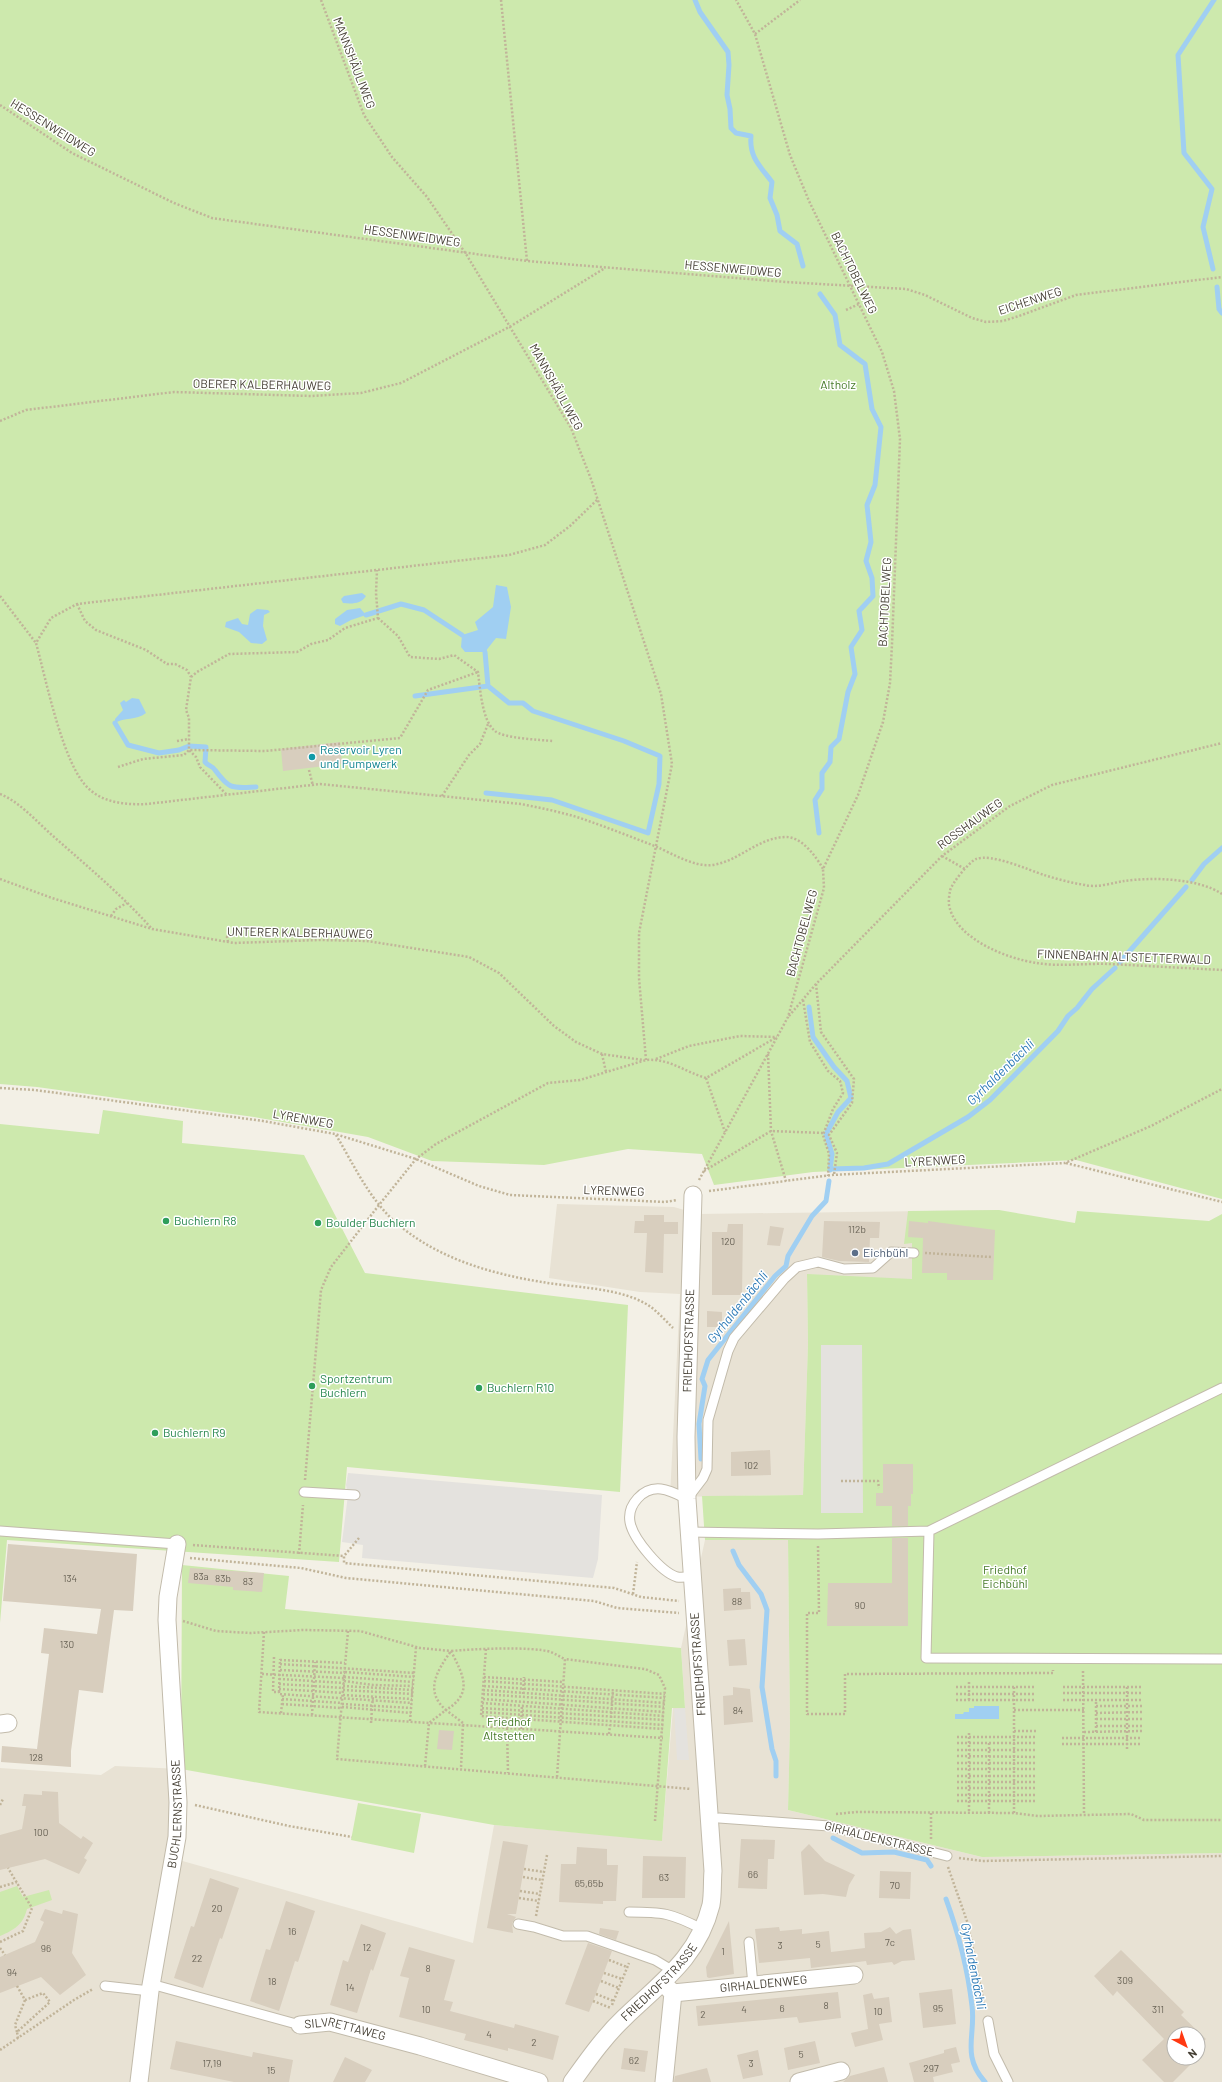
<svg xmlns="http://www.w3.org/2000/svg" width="1222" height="2082" font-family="Barlow,sans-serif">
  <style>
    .residential { fill: #e8e2d4; fill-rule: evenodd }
    .green { fill: #cde9ad }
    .parking { fill: #e4e2de }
    .water { fill: #a0cff2 }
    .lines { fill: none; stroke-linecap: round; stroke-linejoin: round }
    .stream { stroke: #a0cff2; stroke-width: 5 }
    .building { fill: #d8cebe }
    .lane-casing { stroke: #c2bbab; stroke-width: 11 }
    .street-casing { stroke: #c2bbab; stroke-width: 19 }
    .path { stroke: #c1b499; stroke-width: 2.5; stroke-dasharray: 2 2; stroke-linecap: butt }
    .lane { stroke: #fff; stroke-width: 9 }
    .street { stroke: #fff; stroke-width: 17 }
    .culture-dot { fill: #0f9aa8; stroke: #fff; stroke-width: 1.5 }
    .leisure-dot { fill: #2e9e5b; stroke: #fff; stroke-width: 1.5 }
    .service-dot { fill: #5c6f8a; stroke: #fff; stroke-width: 1.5 }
    .labels { text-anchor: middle; stroke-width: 3; stroke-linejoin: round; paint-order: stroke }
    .number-label { font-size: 10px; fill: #6a6457 }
    .street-label { font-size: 12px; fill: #464035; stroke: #fff }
    .park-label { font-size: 12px; fill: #457a27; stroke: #fff }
    .culture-label { font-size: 12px; fill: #0d838f; stroke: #fff; text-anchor: start }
    .leisure-label { font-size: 12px; fill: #27864d; stroke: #fff; text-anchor: start }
    .service-label { font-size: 12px; fill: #4e5e75; stroke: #fff; text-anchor: start }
    .water-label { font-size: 13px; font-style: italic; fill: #2b79b6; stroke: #fff }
  </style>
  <rect width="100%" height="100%" fill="#f3f0e6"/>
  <path class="residential" d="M557,1204L674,1207L698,1214L999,1210L995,1283L807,1275L808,1344L803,1495L670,1497L680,1294L640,1292L549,1278Z
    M705,1540H788L790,1726L788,1810L982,1857L1222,1853V2082H0V1768L101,1775L115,1766L181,1769L179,1860L473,1943L494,1825L662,1840L673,1708L685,1707L681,1648ZM1174,2034H1198V2058H1174Z"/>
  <path class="green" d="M0,0H1222V1199L1076,1160L813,1172L714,1185L702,1154L628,1149L544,1165L432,1161L368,1137L254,1117L37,1087L0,1084Z
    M103,1110L183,1121L182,1143L304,1155L365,1273L628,1305L620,1492L347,1467L339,1562L7,1540L0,1623V1124L99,1134Z
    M999,1210L1075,1223L1077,1211L1209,1221L1222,1214V1853L982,1857L788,1810L790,1726L788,1540H705L702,1496L803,1495L808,1344L807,1274L912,1279V1243L904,1244L908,1211Z
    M182,1565L289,1576L285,1609L681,1648L685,1708H672L662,1841L494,1825L181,1769Z
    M358,1803L421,1814L414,1853L351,1840Z
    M17,1886L23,1897L49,1890L52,1900L27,1909C23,1925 14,1930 0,1936V1892Z"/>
  <path class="parking" d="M821,1345H862L863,1513H821Z
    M348,1473L602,1495L598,1559L593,1578L362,1558L363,1545L342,1542L348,1495L346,1485Z
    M685,1708L689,1760H677L674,1709Z"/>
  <path class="water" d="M496,585L507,587L511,607L506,639L496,638L485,652H465L461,647L462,635L478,630L475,622L493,607Z
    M362,593L366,596C361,604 352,604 343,603L341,599L344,596Z
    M360,608L366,615L351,620L340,626L335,624V619L347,610Z
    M257,609L268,610L270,612L264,615L263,626L267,640L262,644L251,643L239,632L225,627L226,622L238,618L242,624L248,625L250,614Z
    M132,698L139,699L146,713C136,721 124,717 115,723V719L123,710L120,703L124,700L126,702Z
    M974,1706H999V1719H955V1714H963L964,1712H969V1708H974Z"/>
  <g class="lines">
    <path class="stream" d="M695,0L700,12L728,52L729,65L727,95L730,109L731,128L736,133L751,136C749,157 760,166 772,182L770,198L777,215L780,231L797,244L803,266
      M1213,269L1203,227L1212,189L1184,153L1178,55L1214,0
      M1217,287L1219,309L1222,313
      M366,615L401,604L424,610L462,635
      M485,652L488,686L509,703H523L533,711L624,741L660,756L659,784L648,833L552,800L486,793
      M415,696L488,686
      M115,723L128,745L159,753L179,750L189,746L206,747L205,762C208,766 213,766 215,770C230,790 232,788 256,787
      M819,833L815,800L822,789V773L830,762L831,747L839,739L848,692L855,674L851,647L862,630L859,611L873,596L872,578L866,561L871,542L867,505L875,485L881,427L872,409L865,364L840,345L835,315L820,294
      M1192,880L1204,864L1222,848
      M1120,962L1186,887
      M809,1007L813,1037L834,1067L847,1081L851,1098L838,1112L826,1134L832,1154L830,1170
      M831,1169L864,1168L888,1164L968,1117L990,1100L1058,1031L1068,1016L1077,1008L1092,989L1115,968
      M701,1459L699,1424L705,1386L702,1379L708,1360L775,1276L786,1266L788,1256L812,1216L826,1201L829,1181
      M733,1551L739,1565L761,1594L767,1610L762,1687L772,1749L776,1761V1776
      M833,1838L862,1853L894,1852L927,1860L931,1866
      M946,1899C958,1932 968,1971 972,2006C976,2035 961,2055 985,2082"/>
  </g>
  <path class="building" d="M340,742L342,764L283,771L281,749Z
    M644,1215H664V1222H678V1234H664L663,1273L645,1272L647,1233H634L635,1221H644Z
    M824,1221L880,1222L879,1238H870L869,1262L839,1261L822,1257Z
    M909,1221L928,1223V1221L995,1230L993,1280H947V1273H922L923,1238L908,1237Z
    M728,1224H743L742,1295H712V1232H727Z
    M770,1226L784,1228L780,1246L767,1245Z
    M707,1311L722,1312V1327H707Z
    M770,1450L771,1475L731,1476V1452Z
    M883,1464H913V1494H911V1506H908V1526H892V1506H876V1493H883Z
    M892,1538H908V1626H827L828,1583H892Z
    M8,1544L137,1554L133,1611L114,1610L103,1693L79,1690L71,1751V1767L1,1762L2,1746L37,1749L49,1654L41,1653L44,1628L97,1634L101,1609L3,1601Z
    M190,1568L264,1573L262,1592L233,1590V1587L188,1583Z
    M741,1588V1592H750L751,1609L724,1611L723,1589Z
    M745,1639L747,1665L729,1666L727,1640Z
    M733,1687L750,1689L753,1722L724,1725L723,1696L733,1695Z
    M439,1730L454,1731L452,1750L437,1749Z
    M42,1791L58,1792L59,1823L81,1839L83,1836L93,1843L84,1858L87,1860L79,1874L45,1859L0,1870V1835L22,1829L26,1806H22L24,1794L42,1795Z
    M741,1839L775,1840L774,1859H768L767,1889L738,1888Z
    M503,1841L528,1845L516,1914H507L516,1917L512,1923L513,1933L487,1928Z
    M809,1844L825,1861L855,1875L849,1885L846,1897L823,1894L804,1895L801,1852Z
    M577,1847L607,1849V1865H618L616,1901H603V1904L559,1902L561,1864H576Z
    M643,1856L686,1857L685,1898H642Z
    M880,1871L911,1872L910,1899L879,1898Z
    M210,1878L239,1888L222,1939L220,1938L203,1988L174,1978L191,1926L194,1927Z
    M286,1901L315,1911L298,1962L295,1961L279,2011L250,2001L266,1949L270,1950Z
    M45,1909L62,1914L63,1910L78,1914L72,1953L86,1975L60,1995L41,1977L0,1993V1957L35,1942L44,1922L40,1920Z
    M729,1921L734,1974L709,1978L707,1977L706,1967Z
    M361,1924L386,1933L373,1971L371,1969L357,2013L330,2005L343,1960L348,1962Z
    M779,1927L780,1931L802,1929V1934L829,1931L831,1952L865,1948L864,1933L881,1932L890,1927L896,1934L903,1930L911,1929L915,1960L902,1961L894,1965L892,1962L867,1965L866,1961L811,1968L810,1958L759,1963L755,1929Z
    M600,1928L619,1931L616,1940L599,1934Z
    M588,1943L612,1951L589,2012L565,2004Z
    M409,1947L455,1960L444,2000L453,2002L450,2011L514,2028L515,2024L559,2036L553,2060L508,2048V2051L464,2040L466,2034L399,2017L409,1978L400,1976Z
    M1121,1950L1184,2012L1181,2015L1206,2039L1198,2047V2034H1174V2058H1197L1173,2082H1164L1142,2060L1164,2039L1117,1991L1113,1996L1094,1976Z
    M952,1989L956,2024L923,2028L919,1993Z
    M838,1992L841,2018L799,2023L797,2017L698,2026L696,2006Z
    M872,1993L874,1999L889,1997L892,2022L879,2024L883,2040L855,2047L851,2033L868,2029L863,1995Z
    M176,2041L252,2057L253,2052L293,2060L289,2082H234L170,2069Z
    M815,2041L820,2063L788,2070L784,2048Z
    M956,2047L960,2062L951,2064L953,2072L933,2077L934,2082H914L909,2063L944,2053V2050Z
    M624,2048L648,2051L645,2072L621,2069Z
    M758,2050L763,2075L743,2079L737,2055Z
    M345,2057L372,2070L365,2082H333Z
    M884,2067L888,2082H843L850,2076Z
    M707,2068L711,2082H674L675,2076Z"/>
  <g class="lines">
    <defs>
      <path id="lane" d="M304,1492L355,1495
        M0,1531L177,1544
        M929,1531L926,1658L1222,1659
        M689,1532L818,1534L929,1531L1222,1388
        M692,1576C687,1577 682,1578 677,1577C661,1572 633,1539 630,1522C627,1505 643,1487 661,1489C670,1490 679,1495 687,1499L703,1478L707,1469L708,1420L728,1351L734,1338L784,1279L797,1267L818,1262L844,1269L873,1268L891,1252L914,1253
        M719,1818L829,1826L947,1856
        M629,1912C663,1912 671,1913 702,1929
        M518,1924L534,1927L563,1936H587L655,1960L675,1972
        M749,1942L753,1985
        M151,1984L300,2025
        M105,1986L150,1991
        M988,2021L994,2054L1008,2082"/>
      <g id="street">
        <path d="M0,1724L8,1723"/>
        <path id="s1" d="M673,1993L854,1975"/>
        <path id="s2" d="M300,2025L330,2022L420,2046L539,2082"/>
        <path id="s3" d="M139,2082L150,1991L177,1837L178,1802L167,1620L168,1597L177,1544"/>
        <path id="s4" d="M572,2082C588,2060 604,2037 624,2018C660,1983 698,1958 711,1905C713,1894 712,1882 713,1871L687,1499L686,1437L693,1195"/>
        <path d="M664,2082L673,1993L666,1986"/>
        <path d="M799,2082L841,2071"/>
      </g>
    </defs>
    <use href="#lane" class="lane-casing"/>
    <use href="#street" class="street-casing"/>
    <path class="path" d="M321,0L364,115L392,157L427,197L466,254L571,428L591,479L661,694L672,764L639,933V978L646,1060
      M501,0L527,261
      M755,34L800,0
      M0,105L72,153L174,203L212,218L226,220L527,261L786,282L906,289L925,295L972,318L986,322L1003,321L1019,316L1076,295L1222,277
      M846,310L859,304
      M0,421L26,410L174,392L311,396L361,393L401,383L511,326L605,268
      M597,500L570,526L545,545L509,555L77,604L51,618L36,643C46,679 63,766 89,789C104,803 127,805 147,804L320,784L521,804C541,808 561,812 580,818C606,827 632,837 657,847C673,854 694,867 712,865C738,862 757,838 785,837C801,836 816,856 823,869
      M0,596L36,643
      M77,604L85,621L96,630L146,650L167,664H175L187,670L191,677L186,710L189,718V750L196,757L200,767L227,795
      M378,618L398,636L410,657L439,659L454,655L478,672C480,688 482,721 495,731C502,738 541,740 553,741
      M191,677L197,672L229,654L297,652L311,644L328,640L345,628L378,618L376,593L377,570
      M177,741L189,739
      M118,767L143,759L184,755L189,750L265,751L400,738L428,690L478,672
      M309,770L313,786
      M0,794C20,802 37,822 53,836C87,866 122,895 152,929
      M442,796L469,755L480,744L488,724
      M942,856L965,869
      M0,879L52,898L152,929L234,943L319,940L367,941L469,957L499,973L554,1026L576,1042L602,1054L643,1060
      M1222,894C1198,878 1152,877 1124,881C1112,883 1097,888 1085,885C1071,883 1057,879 1044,875C1029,870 991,853 976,859C970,861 951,884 950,891C949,896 948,904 950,909C959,940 1008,959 1037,963C1059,967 1086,963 1110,964C1147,966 1185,968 1222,970
      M111,916L116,909L127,903
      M228,942L227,937L231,933
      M816,984L821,1032L854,1079L852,1103L829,1135L837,1153L834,1175
      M803,1000L810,1042L828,1071L840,1081L843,1093L833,1109L823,1135L829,1154L828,1176
      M789,1016L816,984L942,856L1010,806L1052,785L1222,743
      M602,1054L606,1072
      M768,1054L771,1131L786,1181
      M656,1059L689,1046L740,1036L777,1037
      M706,1078L725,1132
      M0,1088L35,1090L263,1121L335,1134L416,1159L479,1186L510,1195L665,1202L677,1200
      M336,1135C354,1165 371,1203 400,1226C440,1259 492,1274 542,1282C576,1288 618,1287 648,1305C657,1311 665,1320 673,1328
      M1066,1163L1222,1202
      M704,1171L771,1131L824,1133
      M699,1180L788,1017L824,888L823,869L858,795L883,722L890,683L892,644L900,439L894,391L882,352L809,201L790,155L755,34L736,0
      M709,1191L831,1175L1065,1163L1151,1126L1222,1089
      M925,1253L991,1257
      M305,1480L321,1290L331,1267L379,1205L416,1159L436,1144L548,1083L580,1080L646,1060C669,1058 685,1072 706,1078L777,1037
      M841,1481H878L879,1488
      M359,1538L344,1556V1563L614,1588L641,1597L679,1601
      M193,1545L344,1556
      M818,1546L819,1613H807V1714H845V1674L1053,1673V1670
      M299,1554L303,1505
      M190,1558L301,1568L346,1578L594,1601L617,1608L679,1613
      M633,1594L637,1562
      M183,1621L216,1631L250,1633L303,1630L360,1631L420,1648L451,1651C463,1675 474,1693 446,1710L463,1723L461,1768
      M348,1631L337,1759L691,1789
      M264,1632L259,1712L663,1738
      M486,1649L481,1716L663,1729
      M274,1657L273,1692H279V1694L412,1703
      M280,1664L414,1673
      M280,1670L345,1673
      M1083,1671L1084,1814
      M345,1672L414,1677
      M262,1674L344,1678
      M344,1677L413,1682
      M484,1677L563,1682
      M279,1679L344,1683
      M344,1681L373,1685L413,1686
      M484,1681L665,1694
      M969,1682V1700
      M279,1684L343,1688
      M343,1686L413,1690
      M484,1686L665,1698
      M956,1687H1036
      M1014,1687V1813
      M1063,1687H1142
      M1127,1687V1750
      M279,1689L343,1693
      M343,1690L413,1694
      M483,1690L665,1703
      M279,1692L280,1660L345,1663
      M1063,1693H1141
      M483,1694L664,1707
      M523,1694L524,1677
      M956,1694H1036
      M343,1695L412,1699
      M282,1699L342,1703
      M483,1699L664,1712
      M956,1700H1036
      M1063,1700H1141
      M482,1703L664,1716
      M282,1704L341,1708
      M342,1704L411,1708
      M1096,1706H1142
      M342,1707L411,1713
      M482,1708L664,1720
      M1014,1710H1084
      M482,1712L664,1725
      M281,1713L283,1694
      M1096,1713L1142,1712
      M312,1715L315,1662
      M611,1718L613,1690
      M1096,1719H1142
      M410,1721L416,1647
      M371,1723L373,1695
      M1096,1726H1142
      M507,1728L508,1773
      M521,1729L522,1705
      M1014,1731H1037
      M1084,1732L1142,1731
      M1096,1732V1700
      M969,1733V1813
      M609,1734L610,1725
      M957,1737H1036
      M1062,1738H1142
      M957,1743H1036
      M989,1743V1813
      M1062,1744H1142
      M957,1750H1036
      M957,1756L1036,1757
      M957,1763H1036
      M425,1766L429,1723L446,1710C424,1691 437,1671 451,1651C473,1649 531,1646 551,1652C556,1654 560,1657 565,1659
      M957,1769H1036
      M957,1776H1036
      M557,1777L565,1659L645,1669L659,1675L665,1688L655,1821
      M957,1782H1036
      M957,1788H1036
      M957,1795H1036
      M957,1801H1036
      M0,1805L3,1799
      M195,1805L289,1826L352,1837
      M931,1813V1840
      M836,1814L856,1812L1014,1813L1038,1816L1131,1814L1144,1820H1222
      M959,1858L982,1861L1222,1856
      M948,1867L968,1924L985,2009
      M524,1869L544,1872
      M523,1877L542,1880
      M0,1887L17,1882
      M520,1891L540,1894
      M519,1898L539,1901
      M536,1916L547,1855
      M0,1942L23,1931L32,1908L8,1868
      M0,1948L5,1955
      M609,1960L627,1967
      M604,1973L622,1979
      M601,1981L619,1988
      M17,1986L25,2000L43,1993L50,2002L17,2032L18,2038
      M596,1994L614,2001
      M593,2001L611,2008
      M612,2005L629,1963
      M17,2032L15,2025L25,2000
      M0,2050L74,2000L93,1989"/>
    <use href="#lane" class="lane"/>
    <use href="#street" class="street"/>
  </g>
  <circle class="culture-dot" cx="312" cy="757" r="4"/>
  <g class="leisure-dot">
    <circle cx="166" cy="1221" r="4"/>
    <circle cx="318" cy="1223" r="4"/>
    <circle cx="312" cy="1386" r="4"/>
    <circle cx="479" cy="1388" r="4"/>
    <circle cx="155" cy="1433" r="4"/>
  </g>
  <circle class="service-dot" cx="855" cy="1253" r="4"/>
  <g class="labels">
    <g class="number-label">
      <text x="857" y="1233">112b</text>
      <text x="728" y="1245">120</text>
      <text x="751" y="1469">102</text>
      <text x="201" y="1580">83a</text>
      <text x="70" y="1582">134</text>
      <text x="223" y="1582">83b</text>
      <text x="248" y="1585">83</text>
      <text x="737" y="1605">88</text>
      <text x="860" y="1609">90</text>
      <text x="67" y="1648">130</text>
      <text x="738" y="1714">84</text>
      <text x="36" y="1761">128</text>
      <text x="41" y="1836">100</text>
      <text x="753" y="1878">66</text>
      <text x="664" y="1881">63</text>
      <text x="589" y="1887">65,65b</text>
      <text x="895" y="1889">70</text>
      <text x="217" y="1912">20</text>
      <text x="292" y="1935">16</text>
      <text x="890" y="1946">7c</text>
      <text x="818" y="1948">5</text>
      <text x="780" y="1949">3</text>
      <text x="367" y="1951">12</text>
      <text x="46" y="1952">96</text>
      <text x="723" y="1955">1</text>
      <text x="197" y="1962">22</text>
      <text x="428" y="1972">8</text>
      <text x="12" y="1976">94</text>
      <text x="1125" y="1984">309</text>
      <text x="272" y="1985">18</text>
      <text x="350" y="1991">14</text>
      <text x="826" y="2009">8</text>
      <text x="782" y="2012">6</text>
      <text x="938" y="2012">95</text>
      <text x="426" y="2013">10</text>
      <text x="744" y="2013">4</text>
      <text x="1158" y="2013">311</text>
      <text x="878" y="2015">10</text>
      <text x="703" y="2018">2</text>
      <text x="489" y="2038">4</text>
      <text x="534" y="2046">2</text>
      <text x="801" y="2058">5</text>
      <text x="634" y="2064">62</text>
      <text x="212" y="2067">17,19</text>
      <text x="751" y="2067">3</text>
      <text x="931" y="2072">297</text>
      <text x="271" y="2074">15</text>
    </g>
    <g class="street-label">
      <text transform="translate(354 63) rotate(69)" y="4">MANNSHÄULIWEG</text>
      <text transform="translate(53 128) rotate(32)" y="4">HESSENWEIDWEG</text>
      <text transform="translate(412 236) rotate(8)" y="4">HESSENWEIDWEG</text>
      <text transform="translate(733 269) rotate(5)" y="4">HESSENWEIDWEG</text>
      <text transform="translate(854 273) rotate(64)" y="4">BACHTOBELWEG</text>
      <text transform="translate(1030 301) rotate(-18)" y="4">EICHENWEG</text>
      <text transform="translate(262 385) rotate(1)" y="4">OBERER KALBERHAUWEG</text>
      <text transform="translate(556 387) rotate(61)" y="4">MANNSHÄULIWEG</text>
      <text transform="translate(885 602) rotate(-87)" y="4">BACHTOBELWEG</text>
      <text transform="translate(970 824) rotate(-36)" y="4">ROSSHAUWEG</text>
      <text transform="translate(300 933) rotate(1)" y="4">UNTERER KALBERHAUWEG</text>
      <text transform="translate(802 933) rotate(-75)" y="4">BACHTOBELWEG</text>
      <text transform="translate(1124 957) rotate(2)" y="4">FINNENBAHN ALTSTETTERWALD</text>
      <text transform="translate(303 1119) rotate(10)" y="4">LYRENWEG</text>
      <text transform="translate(935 1161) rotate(-3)" y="4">LYRENWEG</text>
      <text transform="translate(614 1191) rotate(2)" y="4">LYRENWEG</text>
      <text dy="4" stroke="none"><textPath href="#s4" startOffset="793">FRIEDHOFSTRASSE</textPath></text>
      <text transform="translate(698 1664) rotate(-94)" y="4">FRIEDHOFSTRASSE</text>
      <text dy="4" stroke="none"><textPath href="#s3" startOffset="271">BUCHLERNSTRASSE</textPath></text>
      <text transform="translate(879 1839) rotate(14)" y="4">GIRHALDENSTRASSE</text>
      <text dy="4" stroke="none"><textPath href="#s4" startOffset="133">FRIEDHOFSTRASSE</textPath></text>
      <text dy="4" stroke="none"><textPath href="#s1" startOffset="91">GIRHALDENWEG</textPath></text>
      <text dy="4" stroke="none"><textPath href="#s2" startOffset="46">SILVRETTAWEG</textPath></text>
    </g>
    <g class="park-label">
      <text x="838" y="389">Altholz</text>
      <text x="1005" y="1574">Friedhof<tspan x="1005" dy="14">Eichbühl</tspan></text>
      <text x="509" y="1726">Friedhof<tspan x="509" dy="14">Altstetten</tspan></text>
    </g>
    <g class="culture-label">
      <text x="320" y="754">Reservoir Lyren<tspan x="320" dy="14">und Pumpwerk</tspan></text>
    </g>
    <g class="leisure-label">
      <text x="174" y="1225">Buchlern R8</text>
      <text x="326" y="1227">Boulder Buchlern</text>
      <text x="320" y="1383">Sportzentrum<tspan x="320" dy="14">Buchlern</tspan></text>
      <text x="487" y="1392">Buchlern R10</text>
      <text x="163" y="1437">Buchlern R9</text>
    </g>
    <g class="service-label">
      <text x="863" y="1257">Eichbühl</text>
    </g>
    <g class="water-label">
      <text transform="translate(1000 1072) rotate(-44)" y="5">Gyrhaldenbächli</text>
      <text transform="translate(737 1307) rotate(-51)" y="5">Gyrhaldenbächli</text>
      <text transform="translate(974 1966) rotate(79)" y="5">Gyrhaldenbächli</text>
    </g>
  </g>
  <g transform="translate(1186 2046) rotate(139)"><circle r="19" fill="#ffffff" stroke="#b5b3ae"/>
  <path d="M0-3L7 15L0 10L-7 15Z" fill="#ff3912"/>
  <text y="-6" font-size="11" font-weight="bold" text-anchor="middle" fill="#464035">N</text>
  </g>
</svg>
